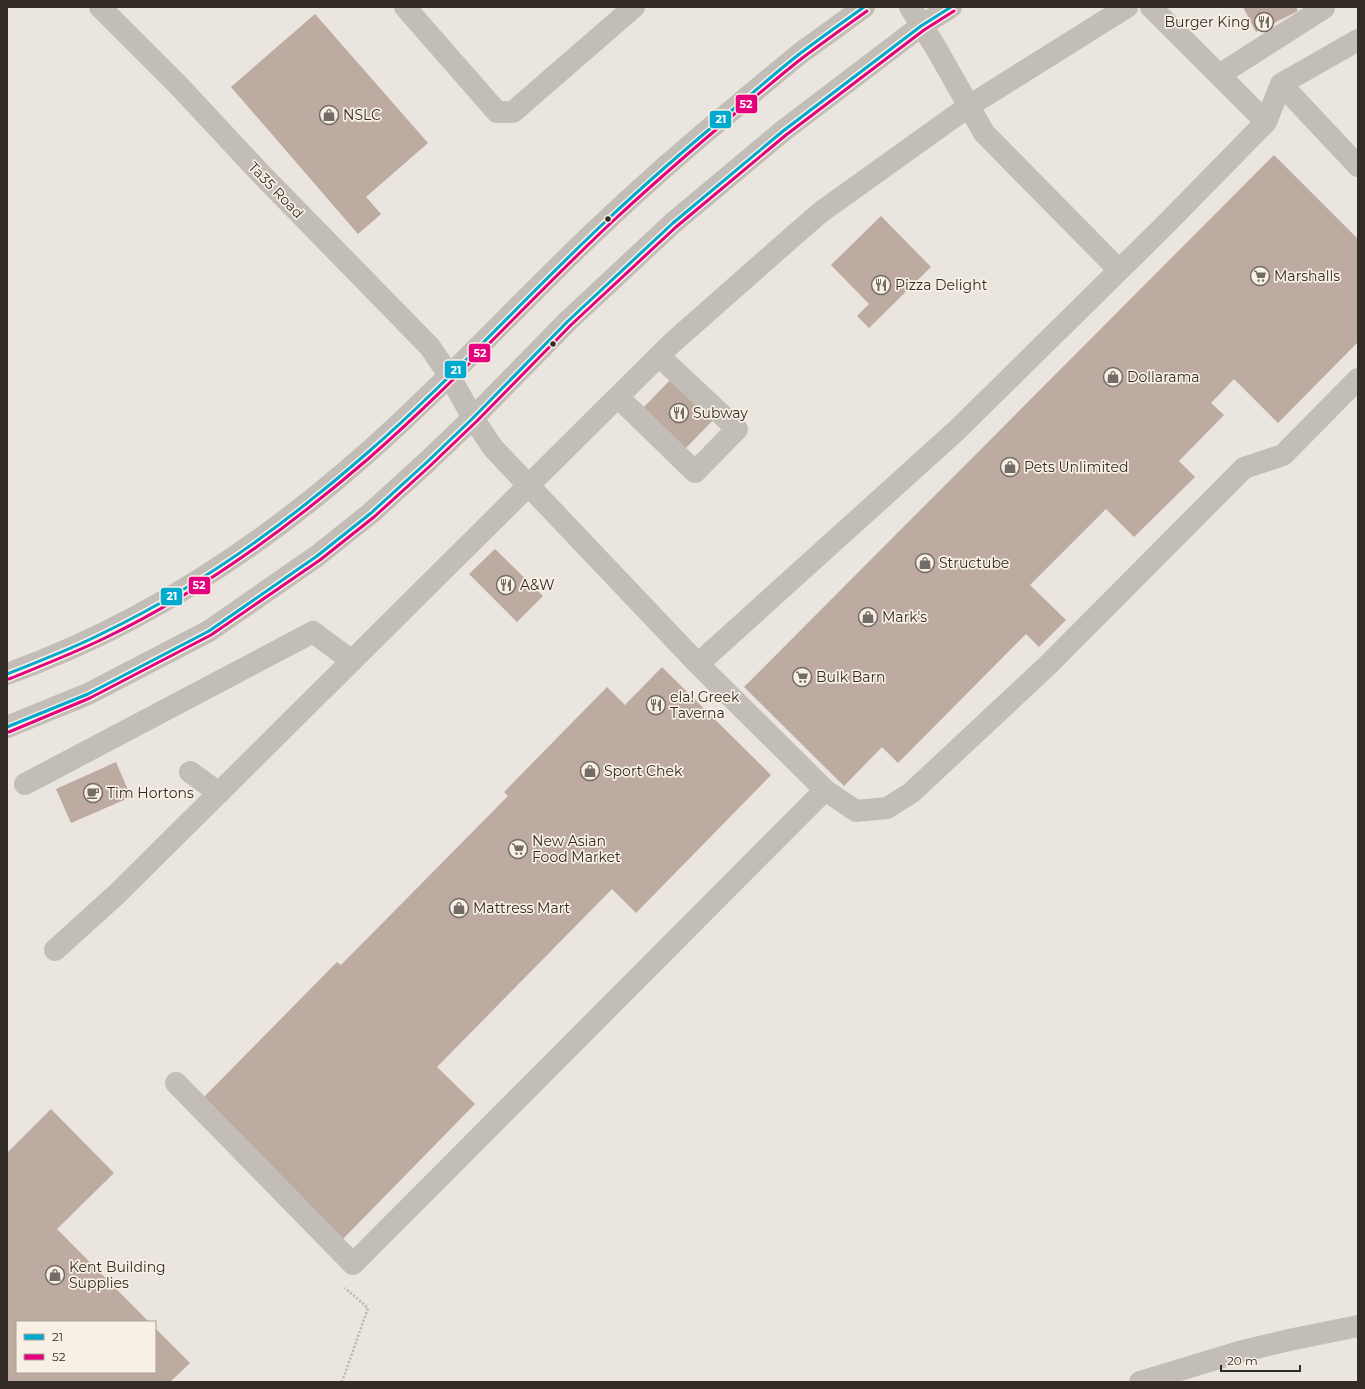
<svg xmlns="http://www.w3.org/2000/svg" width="1365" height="1389" font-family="Montserrat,sans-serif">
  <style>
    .building { fill: #bdaaa0 }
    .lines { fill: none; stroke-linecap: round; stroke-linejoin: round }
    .path { stroke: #bcb5af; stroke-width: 2.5; stroke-dasharray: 2 2; stroke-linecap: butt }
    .minor { stroke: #c3bdb7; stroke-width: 22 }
    .bus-1-casing { stroke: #f8f0e4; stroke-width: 6 }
    .bus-2-casing { stroke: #f8f0e4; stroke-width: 6 }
    .bus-1 { stroke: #00a9ce; stroke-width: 3 }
    .bus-2 { stroke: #e5007d; stroke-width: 3 }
    .bus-dot { fill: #332b26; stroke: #f8f0e4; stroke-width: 1.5 }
    .labels { text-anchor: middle; stroke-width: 3.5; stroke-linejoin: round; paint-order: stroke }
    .poi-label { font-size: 14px; fill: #332b26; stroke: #f8f0e4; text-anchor: start }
    .street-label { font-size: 14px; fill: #332b26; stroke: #f8f0e4 }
    .line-badge { stroke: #f8f0e4; stroke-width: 1.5 }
    .badge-label { font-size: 11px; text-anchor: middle; font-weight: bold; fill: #fff }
  </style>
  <rect width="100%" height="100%" fill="#eae5de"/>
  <path class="building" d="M1243,7H1296L1298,11L1256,32Z
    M315,14L428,143L366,197L381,214L358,234L231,87Z
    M1274,155L1358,239V342L1278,423L1234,379L1211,403L1224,415L1179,461L1195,477L1134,537L1106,509L1030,585L1066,620L1039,647L1026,634L898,763L882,747L844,786L744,687Z
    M881,216L931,267L869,328L857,316L869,304L831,265Z
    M674,376L716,417L684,450L642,409Z
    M495,549L543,596L517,622L469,574Z
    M662,667L771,775L636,913L612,889L437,1067L475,1104L341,1241L200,1101L337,962L341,965L508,796L504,792L607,687L625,705Z
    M116,762L131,797L71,823L56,789Z
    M51,1109L114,1173L57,1229L149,1322H17V1372H155V1328L190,1363L170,1382H7V1153Z"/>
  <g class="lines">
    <path class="path" d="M342,1382L368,1308L345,1288"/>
    <path class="minor" d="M100,7L179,86L262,175L430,347L449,375L473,418L493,448L698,664L825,790L856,811L887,808L911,793L1047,666L1244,468L1283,455L1358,379
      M405,7L497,112H513L634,7
      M910,7L936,48L984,133L1119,270
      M1151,7L1266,122
      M1219,75L1324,8L1323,7
      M1281,84L1358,166
      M618,397L695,472L737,429L659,356
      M698,664L957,430L1164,226L1266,122L1281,84L1358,40
      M7,674C139,627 261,547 366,454C444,385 515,308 590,236C639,189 690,144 743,101C762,85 782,68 802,52C823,37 844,22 864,7
      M7,727L88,694L209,631L317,556L371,513L427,462L473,418L568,321L673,223L783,131L921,26L951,7
      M190,772L219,793
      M25,784L313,632L352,661
      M55,950L118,893L672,343L791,238L821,212L969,106L1127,7
      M176,1083L353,1264L825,790
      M1140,1382L1239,1352L1289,1340L1358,1326"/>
    <defs>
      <path id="bus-1" d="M7,674C39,661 72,649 103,633C199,587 286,524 366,454C450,381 525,297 606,221C650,179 696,140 743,101C762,85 781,68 802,52C822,37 843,22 864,7
        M7,727L88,694L209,631L317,556L371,513L427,462L473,418L568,321L673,223L783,131L921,26L951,7"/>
      <path id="bus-2" d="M9,679C41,666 74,653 105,638C201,592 288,528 368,459C454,384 530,299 613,221C656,181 700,143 745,105C765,89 784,72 805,56C825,41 846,26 867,11
        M9,732L90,698L211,635L320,560L374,517L430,466L477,421L571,325L676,227L786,135L924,30L954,11"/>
    </defs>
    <use href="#bus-1" class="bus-1-casing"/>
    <use href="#bus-2" class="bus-2-casing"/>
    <use href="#bus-1" class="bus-1"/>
    <use href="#bus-2" class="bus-2"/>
  </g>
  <defs>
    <symbol id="restaurant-ring" viewBox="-11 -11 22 22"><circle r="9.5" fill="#f8f0e4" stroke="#736c66" stroke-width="1.5"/><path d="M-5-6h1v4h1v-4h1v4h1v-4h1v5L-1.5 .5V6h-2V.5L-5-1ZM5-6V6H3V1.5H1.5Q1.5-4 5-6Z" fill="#736c66"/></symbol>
    <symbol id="shop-ring" viewBox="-11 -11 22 22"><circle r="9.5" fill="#f8f0e4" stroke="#736c66" stroke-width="1.5"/><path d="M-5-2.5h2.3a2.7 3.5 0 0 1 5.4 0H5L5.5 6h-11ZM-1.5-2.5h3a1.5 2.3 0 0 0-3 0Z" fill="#736c66"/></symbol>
    <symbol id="supermarket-ring" viewBox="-11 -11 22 22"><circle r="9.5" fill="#f8f0e4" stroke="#736c66" stroke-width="1.5"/><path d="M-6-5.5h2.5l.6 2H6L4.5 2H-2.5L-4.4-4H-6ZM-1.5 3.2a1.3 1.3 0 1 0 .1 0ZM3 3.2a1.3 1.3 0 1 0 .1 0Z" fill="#736c66"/></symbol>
    <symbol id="cafe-ring" viewBox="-11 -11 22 22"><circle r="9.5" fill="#f8f0e4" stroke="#736c66" stroke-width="1.5"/><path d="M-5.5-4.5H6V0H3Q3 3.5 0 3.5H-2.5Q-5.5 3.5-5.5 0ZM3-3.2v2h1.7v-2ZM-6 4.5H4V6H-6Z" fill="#736c66"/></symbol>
  </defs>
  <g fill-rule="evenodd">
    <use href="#restaurant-ring" x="1253" y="11" width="22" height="22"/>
    <use href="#shop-ring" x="318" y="104" width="22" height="22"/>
    <use href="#supermarket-ring" x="1249" y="265" width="22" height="22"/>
    <use href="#restaurant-ring" x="870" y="274" width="22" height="22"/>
    <use href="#shop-ring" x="1102" y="366" width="22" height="22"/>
    <use href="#restaurant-ring" x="668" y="402" width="22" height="22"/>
    <use href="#shop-ring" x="999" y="456" width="22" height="22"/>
    <use href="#shop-ring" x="914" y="552" width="22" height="22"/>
    <use href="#restaurant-ring" x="495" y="574" width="22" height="22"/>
    <use href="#shop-ring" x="857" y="606" width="22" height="22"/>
    <use href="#supermarket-ring" x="791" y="666" width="22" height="22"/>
    <use href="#restaurant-ring" x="645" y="694" width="22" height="22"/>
    <use href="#shop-ring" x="579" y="760" width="22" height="22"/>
    <use href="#cafe-ring" x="82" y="782" width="22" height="22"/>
    <use href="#supermarket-ring" x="507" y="838" width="22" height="22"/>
    <use href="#shop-ring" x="448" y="897" width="22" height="22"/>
    <use href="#shop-ring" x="44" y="1264" width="22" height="22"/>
  </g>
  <g class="bus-dot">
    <circle cx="608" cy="219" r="3.5"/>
    <circle cx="553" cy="344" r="3.5"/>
  </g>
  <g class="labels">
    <g class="poi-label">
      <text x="1250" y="27" text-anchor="end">Burger King</text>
      <text x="343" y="120">NSLC</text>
      <text x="1274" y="281">Marshalls</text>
      <text x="895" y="290">Pizza Delight</text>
      <text x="1127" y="382">Dollarama</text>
      <text x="693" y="418">Subway</text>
      <text x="1024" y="472">Pets Unlimited</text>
      <text x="939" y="568">Structube</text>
      <text x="520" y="590">A&amp;W</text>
      <text x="882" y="622">Mark's</text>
      <text x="816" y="682">Bulk Barn</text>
      <text x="670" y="702">ela! Greek<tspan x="670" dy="16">Taverna</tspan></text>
      <text x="604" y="776">Sport Chek</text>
      <text x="107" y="798">Tim Hortons</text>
      <text x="532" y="846">New Asian<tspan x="532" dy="16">Food Market</tspan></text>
      <text x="473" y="913">Mattress Mart</text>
      <text x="69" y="1272">Kent Building<tspan x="69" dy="16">Supplies</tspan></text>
    </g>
    <g class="street-label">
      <text transform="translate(276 190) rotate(46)" y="5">Ta35 Road</text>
    </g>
  </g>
  <g class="line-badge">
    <rect x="735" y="94" width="23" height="20" rx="4" fill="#e5007d"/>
    <rect x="709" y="110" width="23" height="19" rx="4" fill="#00a9ce"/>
    <rect x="468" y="343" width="23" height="20" rx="4" fill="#e5007d"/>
    <rect x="444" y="360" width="23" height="19" rx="4" fill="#00a9ce"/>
    <rect x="188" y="576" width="23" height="19" rx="4" fill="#e5007d"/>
    <rect x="160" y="587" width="23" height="19" rx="4" fill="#00a9ce"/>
  </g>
  <g class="badge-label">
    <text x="746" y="108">52</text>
    <text x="721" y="123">21</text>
    <text x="480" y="357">52</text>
    <text x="456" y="374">21</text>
    <text x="199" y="589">52</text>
    <text x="172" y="600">21</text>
  </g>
  <rect width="1365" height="1389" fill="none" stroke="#332b26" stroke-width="16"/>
  <rect x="16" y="1321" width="140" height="52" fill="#f8f0e4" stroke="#a9a198"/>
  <rect x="24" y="1334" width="20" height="6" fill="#00a9ce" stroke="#a9a198"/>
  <text x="52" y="1341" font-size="12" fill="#332b26">21</text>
  <rect x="24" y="1354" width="20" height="6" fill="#e5007d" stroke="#a9a198"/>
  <text x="52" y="1361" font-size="12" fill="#332b26">52</text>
  <path d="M1221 1365v6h79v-6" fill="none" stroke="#332b26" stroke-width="2"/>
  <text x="1227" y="1365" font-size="12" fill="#332b26" stroke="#f8f0e4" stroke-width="3" paint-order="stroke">20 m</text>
</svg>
